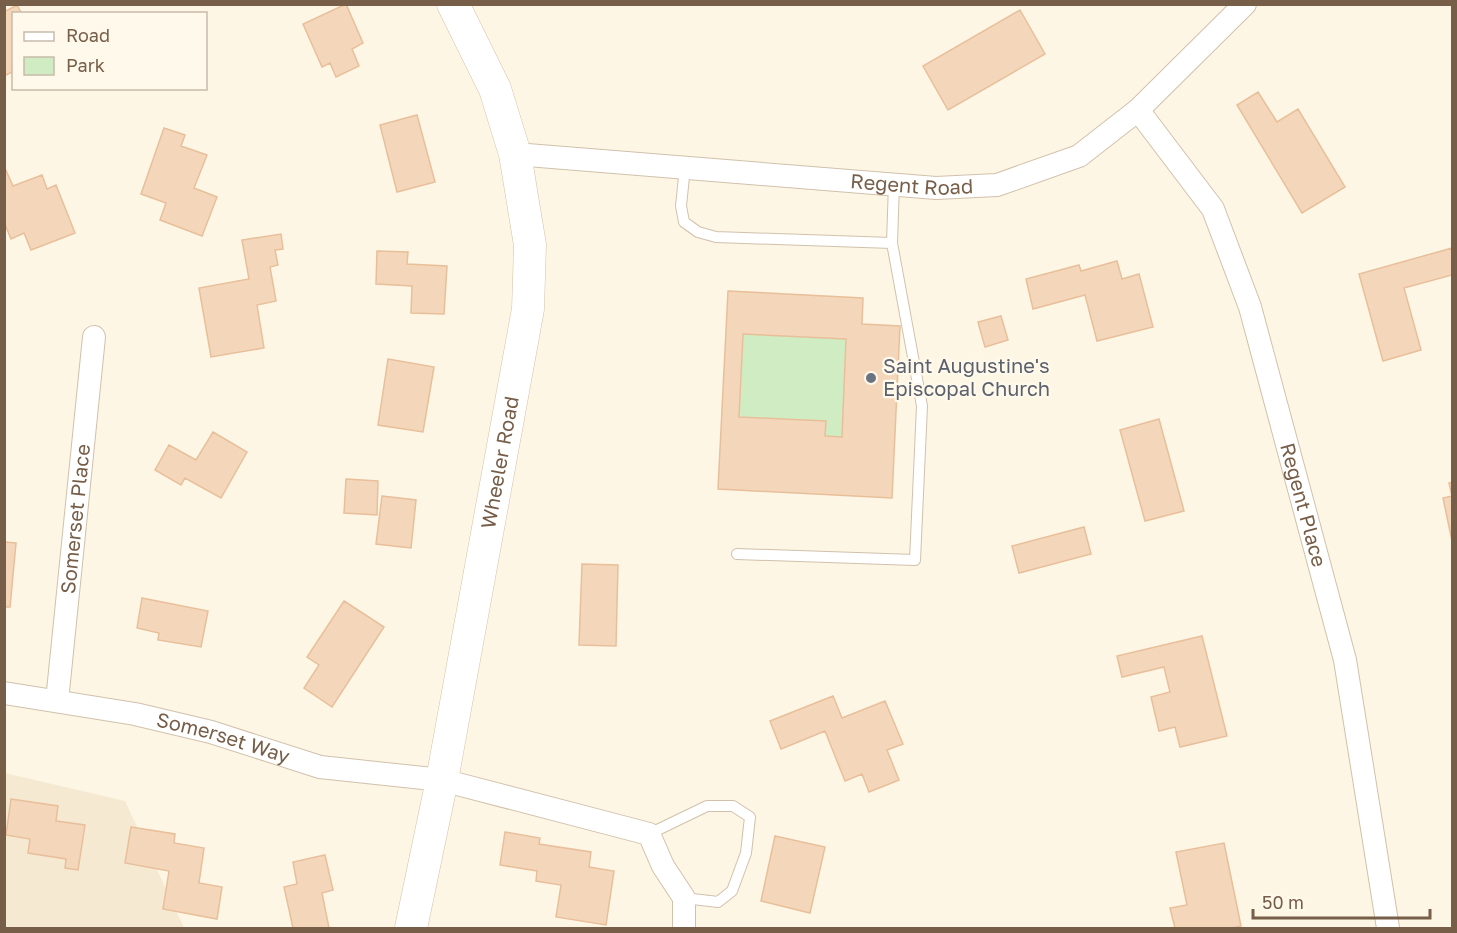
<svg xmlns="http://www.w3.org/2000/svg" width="1457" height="933" font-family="'Golos Text',sans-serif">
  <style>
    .residential { fill: #f5e9d2 }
    .green { fill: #cfecc2 }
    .building { fill: #f4d7bb; stroke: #e8bf9a; stroke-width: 1.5; fill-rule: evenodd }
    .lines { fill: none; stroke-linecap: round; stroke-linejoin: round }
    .lane-casing { stroke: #d1c1ac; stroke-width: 12 }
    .street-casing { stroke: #d1c1ac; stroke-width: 24 }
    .secondary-casing { stroke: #d5c1aa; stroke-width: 33 }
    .lane { stroke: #fff; stroke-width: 10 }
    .street { stroke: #fff; stroke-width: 22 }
    .secondary { stroke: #fff; stroke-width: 32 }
    .worship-dot { fill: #6b7280; stroke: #fff9ec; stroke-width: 2 }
    .labels { text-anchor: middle; stroke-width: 4.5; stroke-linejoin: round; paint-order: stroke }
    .street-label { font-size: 20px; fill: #775e48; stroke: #fff9ec }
    .worship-label { font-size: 20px; fill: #5b616d; stroke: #fff9ec; text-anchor: start }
  </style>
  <rect width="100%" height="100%" fill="#fdf6e4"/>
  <path class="residential" d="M5,773L125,801L184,928H5Z"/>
  <path class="green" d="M743,334L846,339L842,437L825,436L739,417Z"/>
  <path class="building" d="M346,4L363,43L352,49L359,66L336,77L330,63L322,67L303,24Z
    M17,5L22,14H14V71L4,76V12Z
    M1020,10L1045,54L948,110L923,66Z
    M1258,92L1277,122L1298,109L1345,187L1302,213L1237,105Z
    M417,115L435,182L397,192L380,125Z
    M164,128L185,135L181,146L207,155L194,188L217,197L202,236L160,220L166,203L141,194Z
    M4,166L13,186L42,175L47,189L56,185L75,233L31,250L24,233L11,239L4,222Z
    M281,234L283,249L275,250L278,265L270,267L276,301L257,305L264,348L211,357L199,288L249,279L242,240Z
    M1452,248V275L1404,288L1421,350L1383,361L1359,274Z
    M377,251L408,252L407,264L447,266L444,314L411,313L412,286L376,284Z
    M1117,261L1122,279L1139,274L1153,327L1097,341L1085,295L1033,309L1026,279L1079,265L1081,271Z
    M728,291L863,298L862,324L900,326L892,498L718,489ZM743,334L846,339L842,437L825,436L826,421L739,417Z
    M1001,316L1008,340L985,347L978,322Z
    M388,359L434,367L423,432L378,425Z
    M1159,419L1184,511L1145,521L1120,430Z
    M213,432L247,452L221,498L185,478L181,485L155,470L169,445L196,460Z
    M346,479L378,481L377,515L344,513Z
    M1452,482V541L1443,498L1452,496L1449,483Z
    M382,496L416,500L411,548L376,544Z
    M1084,527L1091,554L1019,573L1012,546Z
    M4,542L16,543L10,607H4Z
    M582,564L618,565L616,646L579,645Z
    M142,598L208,611L201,647L158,640L159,633L137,628Z
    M344,601L384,627L332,707L304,688L319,665L307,657Z
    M1202,636L1227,736L1180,747L1175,727L1159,731L1151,697L1170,692L1164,667L1122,677L1117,656Z
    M833,696L842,718L885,701L903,744L887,750L899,780L869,792L862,774L845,781L825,731L781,749L770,721Z
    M11,799L58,806L56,821L85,825L78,870L65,868L66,859L28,853L30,839L6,835Z
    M131,827L175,834L174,843L204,848L199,883L222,887L217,919L163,909L169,871L125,863Z
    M505,832L540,838L539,844L591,852L589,867L614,871L606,925L556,917L561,885L536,881L537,871L500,865Z
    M775,836L825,847L810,913L761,901Z
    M1224,843L1241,926L1233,928H1175L1170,908L1187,905L1176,852Z
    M325,855L333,890L322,893L329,928H293L284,887L297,884L293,862Z"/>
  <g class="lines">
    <defs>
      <path id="lane" d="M685,167L681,206L684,222L698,232L716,237L892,243
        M737,554L915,560L922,406L892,243L894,184
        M649,834L707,806H733L750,817L746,853L732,891L718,902L684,898"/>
      <g id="street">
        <path id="s1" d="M1138,110L1213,209L1250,307L1345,660L1388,928"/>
        <path id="s2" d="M515,154L936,188L997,185L1079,156L1138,110L1245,4"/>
        <path id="s3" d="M4,693L135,714L211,732L320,767L442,780L649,834L663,866L684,898V928"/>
        <path id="s4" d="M57,701L94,337"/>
      </g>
      <g id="secondary">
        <path id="s5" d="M411,928L442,780L528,309L530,245L515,154L495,89L453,4"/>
      </g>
    </defs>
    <use href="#lane" class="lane-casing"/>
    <use href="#street" class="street-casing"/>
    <use href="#secondary" class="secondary-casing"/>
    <use href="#lane" class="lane"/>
    <use href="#street" class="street"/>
    <use href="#secondary" class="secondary"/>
  </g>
  <circle class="worship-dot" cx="871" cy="378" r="6"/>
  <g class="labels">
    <g class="street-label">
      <text dy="7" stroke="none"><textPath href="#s2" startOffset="398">Regent Road</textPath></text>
      <text dy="7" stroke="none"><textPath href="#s5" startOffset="474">Wheeler Road</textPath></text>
      <text dy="7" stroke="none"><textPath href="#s1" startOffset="434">Regent Place</textPath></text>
      <text dy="7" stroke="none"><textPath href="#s4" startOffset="183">Somerset Place</textPath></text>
      <text dy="7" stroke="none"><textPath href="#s3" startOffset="224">Somerset Way</textPath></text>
    </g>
    <g class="worship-label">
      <text x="883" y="373">Saint Augustine's<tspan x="883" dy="23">Episcopal Church</tspan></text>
    </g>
  </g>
  <rect width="1457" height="933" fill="none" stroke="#775e48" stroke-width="12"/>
  <rect x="12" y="12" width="195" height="78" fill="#fff9ec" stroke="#c9bbaa" stroke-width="1.5"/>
  <rect x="24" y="32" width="30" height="9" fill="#ffffff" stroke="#c9bbaa" stroke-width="1.5"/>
  <text x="66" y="42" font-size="18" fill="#775e48">Road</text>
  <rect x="24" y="57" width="30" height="18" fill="#cfecc2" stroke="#c9bbaa" stroke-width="1.5"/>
  <text x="66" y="72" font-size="18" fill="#775e48">Park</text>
  <path d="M1253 909v9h177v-9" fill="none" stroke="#775e48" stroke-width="3"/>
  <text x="1262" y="909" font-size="18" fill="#775e48" stroke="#fff9ec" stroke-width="4.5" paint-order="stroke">50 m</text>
</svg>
